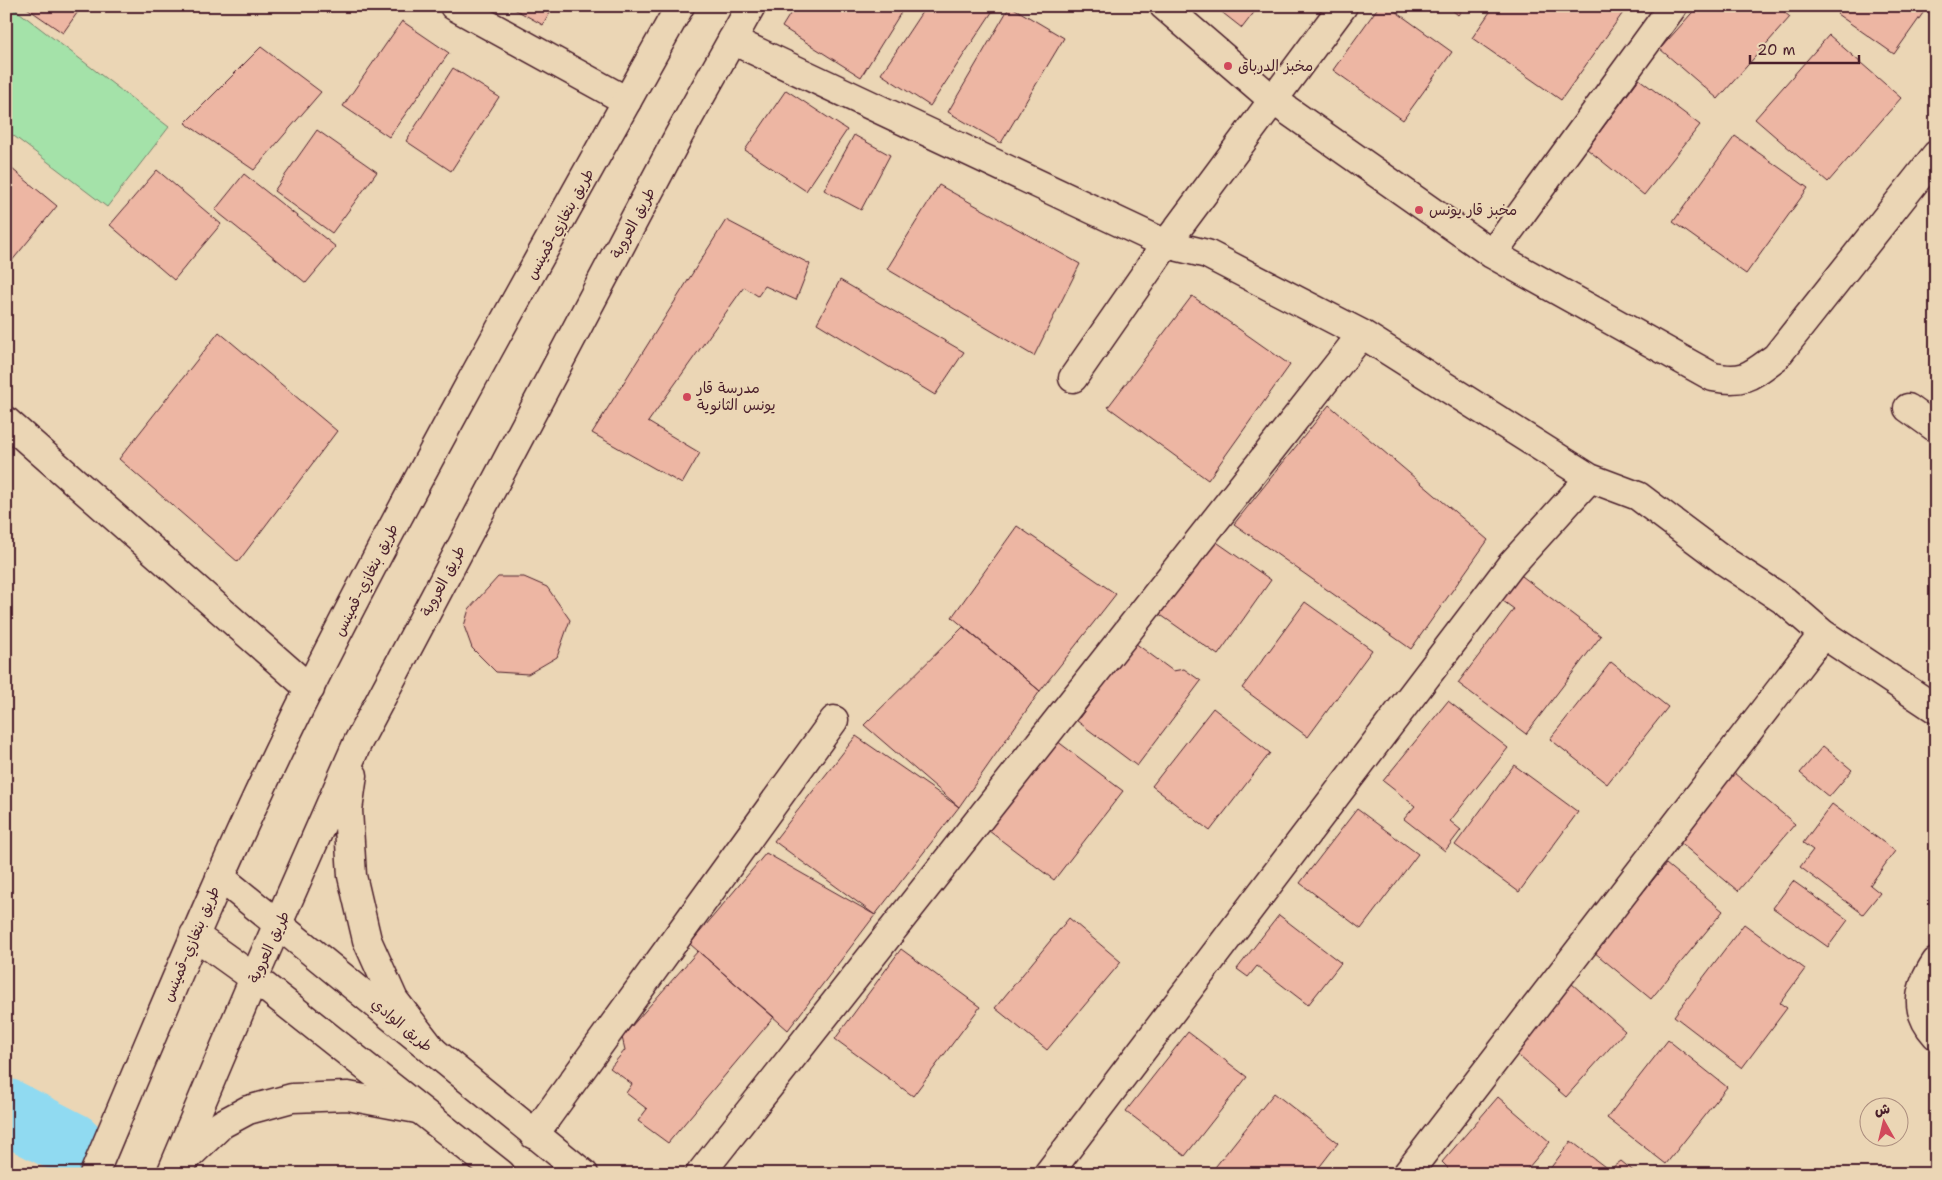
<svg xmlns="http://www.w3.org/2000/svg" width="1942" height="1180" font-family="'Shantell Sans','Playpen Sans Arabic',sans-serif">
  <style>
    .green { fill: #a4e2a9; stroke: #77806a }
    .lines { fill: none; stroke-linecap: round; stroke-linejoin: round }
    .river { stroke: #90daf1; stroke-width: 65 }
    .building { fill: #edb6a3; stroke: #4a1f2b }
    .street-casing { stroke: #4a1f2b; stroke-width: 31 }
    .secondary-casing { stroke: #4a1f2b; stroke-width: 31 }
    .primary-casing { stroke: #4a1f2b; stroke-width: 31 }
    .street { stroke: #ebd6b5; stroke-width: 28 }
    .secondary { stroke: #ebd6b5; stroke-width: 28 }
    .primary { stroke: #ebd6b5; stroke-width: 28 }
    .poi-dot { fill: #d1495b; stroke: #ebd6b5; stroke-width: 2 }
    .labels { text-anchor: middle; stroke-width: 4; stroke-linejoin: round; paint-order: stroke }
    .poi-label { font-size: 15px; fill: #4a1f2b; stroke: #ebd6b5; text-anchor: start }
    .street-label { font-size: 15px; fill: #4a1f2b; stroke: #ebd6b5 }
  </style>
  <rect width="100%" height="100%" fill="#ebd6b5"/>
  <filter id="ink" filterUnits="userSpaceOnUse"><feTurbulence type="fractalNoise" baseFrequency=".02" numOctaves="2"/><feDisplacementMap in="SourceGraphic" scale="10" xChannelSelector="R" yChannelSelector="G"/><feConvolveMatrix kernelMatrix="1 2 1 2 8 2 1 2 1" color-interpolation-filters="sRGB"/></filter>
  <g filter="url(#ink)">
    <path class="green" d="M6,6H11L169,127L107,207L6,130Z"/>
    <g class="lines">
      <path class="river" d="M6,1111L72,1145"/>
    </g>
    <path class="building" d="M24,6H82L63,33Z
      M509,6H554L543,25Z
      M795,6H905L861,77L782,27Z
      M926,6H996L930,106L881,74Z
      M1010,6L1064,38L1001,143L948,112Z
      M1214,6H1259L1242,28Z
      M1379,6H1388L1452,52L1403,120L1333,70Z
      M1447,6H1465L1458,15Z
      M1494,6H1627V7L1561,100L1472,38Z
      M1698,6H1777L1790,17L1718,99L1660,49Z
      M1842,6H1928L1894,54L1837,14Z
      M402,21L449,53L389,137L343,106Z
      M1829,35L1901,98L1828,182L1755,119Z
      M261,47L321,92L254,170L185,123Z
      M453,68L499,97L451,171L406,141Z
      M1639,79L1700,125L1644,195L1587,149Z
      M786,90L847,130L806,191L745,150Z
      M317,130L377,172L332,233L274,191Z
      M854,135L890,155L861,210L824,190Z
      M1735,136L1808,188L1746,274L1673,222Z
      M6,164L57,206L6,268Z
      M157,170L221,224L174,280L110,225Z
      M244,174L336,247L306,283L215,210Z
      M939,185L1080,264L1034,356L887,269Z
      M726,220L810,264L796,300L765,286L758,296L744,287L648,422L700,453L682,484L592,433Z
      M840,280L964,352L935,395L817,323Z
      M1192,296L1290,365L1208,480L1108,407Z
      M219,332L337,431L238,562L119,459Z
      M1329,405L1488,540L1411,649L1234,524Z
      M1017,526L1116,594L1040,691L952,617Z
      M1208,536L1271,580L1218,655L1155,611Z
      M1518,573L1601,636L1526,734L1458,683L1514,609L1499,598Z
      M498,577H524L547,587L570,620L557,657L528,674L496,672L472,648L464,626L469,609Z
      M1305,602L1372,650L1308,737L1242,688Z
      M963,627L1040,691L959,807L864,725Z
      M1135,643L1173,671L1184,669L1201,681L1137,766L1077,721Z
      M1611,662L1668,707L1607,784L1550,739Z
      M1448,701L1508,748L1450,821L1461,830L1445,851L1404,819L1415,806L1383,781Z
      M1213,708L1270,753L1210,831L1152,786Z
      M856,736L959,807L875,915L774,841Z
      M1057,741L1123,791L1054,880L989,831Z
      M1823,746L1852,770L1829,797L1800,773Z
      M1514,765L1578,812L1519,892L1455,845Z
      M1734,773L1795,824L1738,891L1677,840Z
      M1832,804L1895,851L1870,885L1880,893L1863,914L1800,867L1813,850L1803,843Z
      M1357,809L1418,854L1361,929L1300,883Z
      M766,853L875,915L788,1030L690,944Z
      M1666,864L1723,911L1651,999L1594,952Z
      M1793,881L1848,920L1828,947L1773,908Z
      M1279,915L1341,963L1308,1005L1257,966L1248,977L1237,969Z
      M1069,918L1121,962L1047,1050L995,1008Z
      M1744,924L1805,969L1780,1003L1787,1008L1742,1068L1674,1016Z
      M901,949L980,1007L913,1096L835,1039Z
      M698,951L774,1017L668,1143L638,1121L647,1109L626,1093L632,1084L610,1068L625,1050L622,1037Z
      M1571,983L1625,1031L1566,1097L1512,1050Z
      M1188,1032L1247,1077L1185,1156L1126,1111Z
      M1668,1040L1727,1087L1666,1164L1607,1118Z
      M1274,1093L1338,1143L1314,1174H1215L1212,1171Z
      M1498,1097L1550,1142L1523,1174H1443L1448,1168L1442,1162Z
      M1571,1141L1609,1170L1621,1161L1637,1174H1546Z"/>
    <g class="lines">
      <defs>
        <path id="street" d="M454,6L627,101
          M1164,6L1273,100L1492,254L1713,377C1745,383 1750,376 1776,357L1936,155
          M732,40L1166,244L1207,254L1362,334L1590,478L1638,496L1726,562L1785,601L1823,634L1936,709
          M1492,254L1673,6
          M1073,378L1166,244L1343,6
          M1908,408L1936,428
          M6,421L310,689
          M1936,962C1919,987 1913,1010 1936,1035
          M534,1135L834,720
          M700,1174L1362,334
          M1048,1174L1511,565L1590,478
          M1407,1174L1823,634"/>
        <path id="secondary" d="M220,877L584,1174
          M194,935L254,978L501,1174"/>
        <path id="primary" d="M353,775L348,810L352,876L367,940L394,1000L434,1052
          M180,1164L222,1124L248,1110L292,1098L348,1096L417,1109
          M94,1174C163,1010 230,846 310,687C426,457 554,232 680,6
          M171,1174L254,978L357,744L679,135L751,6"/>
      </defs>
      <use href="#street" class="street-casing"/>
      <use href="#secondary" class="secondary-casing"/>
      <use href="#primary" class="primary-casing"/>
      <use href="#street" class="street"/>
      <use href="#secondary" class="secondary"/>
      <use href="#primary" class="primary"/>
    </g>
  </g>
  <g class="poi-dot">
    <circle cx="1228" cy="66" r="5"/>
    <circle cx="1419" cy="210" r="5"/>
    <circle cx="687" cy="397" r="5"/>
  </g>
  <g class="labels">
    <g class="poi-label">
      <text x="1238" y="71">مخبز الدرباق</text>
      <text x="1429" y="215">مخبز قار يونس</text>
      <text x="697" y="393">مدرسة قار<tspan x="697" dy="17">يونس الثانوية</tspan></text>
    </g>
    <g class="street-label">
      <text transform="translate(633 223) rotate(-62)" y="5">طريق العروبة</text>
      <text transform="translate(560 224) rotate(-61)" y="5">طريق بنغازي-قمينس</text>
      <text transform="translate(366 580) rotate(-63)" y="5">طريق بنغازي-قمينس</text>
      <text transform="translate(443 581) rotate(-62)" y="5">طريق العروبة</text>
      <text transform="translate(191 944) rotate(-67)" y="5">طريق بنغازي-قمينس</text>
      <text transform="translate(269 947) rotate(-65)" y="5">طريق العروبة</text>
      <text transform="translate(402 1025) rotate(40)" y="5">طريق الوادي</text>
    </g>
  </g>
  <rect width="1942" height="1180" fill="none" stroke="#ebd6b5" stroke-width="25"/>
  <rect x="12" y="12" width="1917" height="1155" fill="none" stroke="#4a1f2b" stroke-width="2" filter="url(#ink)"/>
  <g transform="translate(1884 1122) rotate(352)"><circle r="24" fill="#ebd6b5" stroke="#ab8d7e"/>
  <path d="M0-4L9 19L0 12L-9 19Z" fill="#d1495b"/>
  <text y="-8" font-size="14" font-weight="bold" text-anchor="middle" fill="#4a1f2b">ش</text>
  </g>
  <path d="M1750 55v8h109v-8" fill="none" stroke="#4a1f2b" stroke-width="2.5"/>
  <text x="1757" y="55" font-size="15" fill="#4a1f2b" stroke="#ebd6b5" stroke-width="4" paint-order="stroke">20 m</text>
</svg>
